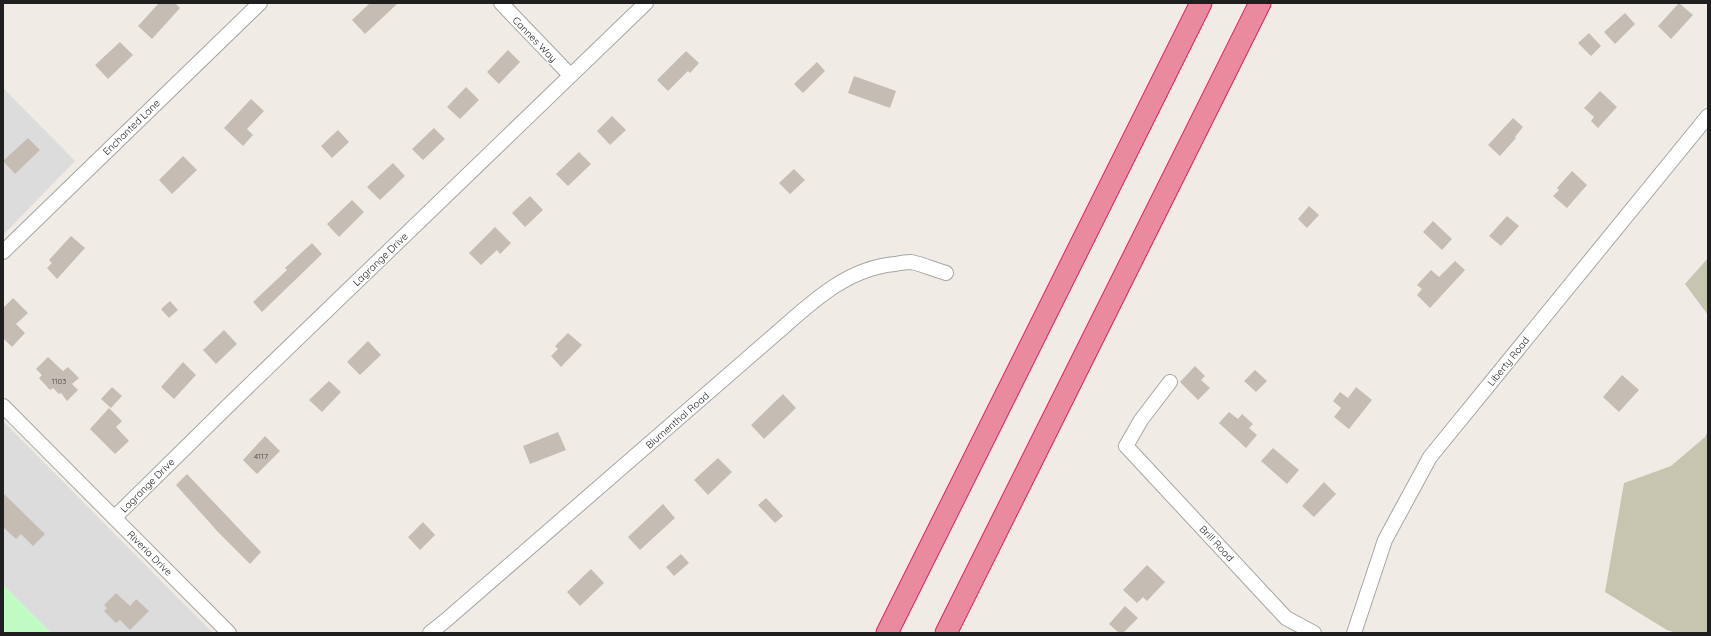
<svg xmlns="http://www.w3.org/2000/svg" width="1711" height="636" font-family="Quicksand,sans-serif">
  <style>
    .residential { fill: #dddcdc }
    .construction { fill: #c5c5b0 }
    .park { fill: #c1fbc4 }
    .building { fill: #c5bcb4 }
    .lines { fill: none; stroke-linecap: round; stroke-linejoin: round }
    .minor-casing { stroke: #a6a6a6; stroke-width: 16 }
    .highway-casing { stroke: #e11f67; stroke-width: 23 }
    .minor { stroke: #fff; stroke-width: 14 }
    .highway { stroke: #ea8a9f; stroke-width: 21 }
    .labels { text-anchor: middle; stroke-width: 3; stroke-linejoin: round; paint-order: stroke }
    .number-label { font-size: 8px; fill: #484644 }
    .street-label { font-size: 10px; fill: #1f1f1f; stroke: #fff }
  </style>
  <rect width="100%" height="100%" fill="#f0ece5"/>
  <path class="residential" d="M3,88L75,161L3,235Z
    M3,421L213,633H51L3,585Z"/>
  <path class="construction" d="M1708,258V315L1685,284Z
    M1708,430V633H1676L1667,630L1605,592L1624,483L1671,466L1705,437Z"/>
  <path class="park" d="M3,585L51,633H3Z"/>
  <path class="building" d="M159,3H175L180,8L152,39L138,26Z
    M370,3H398L365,34L352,20Z
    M1679,3L1693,15L1671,39L1658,26Z
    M1625,13L1635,24L1615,44L1604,32Z
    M1589,33L1601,46L1591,56L1578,43Z
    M120,42L133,55L108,79L95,65Z
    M508,50L520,62L499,84L487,72Z
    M686,51L699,63L690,73L688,71L668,91L657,80Z
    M817,62L825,71L803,93L794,84Z
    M854,76L896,91L890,108L848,93Z
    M466,87L479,100L460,119L447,107Z
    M1600,91L1617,107L1598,128L1591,121L1594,117L1584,108Z
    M251,99L264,111L247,129L253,135L243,146L224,128Z
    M612,116L626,130L610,145L597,131Z
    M1513,118L1523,127L1515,137L1516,138L1500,156L1488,145Z
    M434,128L445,139L423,160L412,149Z
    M338,130L349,142L332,158L321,146Z
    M28,138L40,150L15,174L3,161Z
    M579,152L591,164L568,186L556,174Z
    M183,156L197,170L172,194L159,180Z
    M393,163L405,176L380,200L367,187Z
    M794,169L805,180L790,194L779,183Z
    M1572,171L1587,185L1567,208L1553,196L1559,190L1557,188Z
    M530,196L543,210L525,227L512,213Z
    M352,200L364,212L339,237L327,224Z
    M1309,206L1319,215L1307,228L1298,219Z
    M1507,216L1519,226L1501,246L1489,236Z
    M1433,221L1452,239L1442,250L1423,232Z
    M495,227L511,243L500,254L497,250L481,265L469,253Z
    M71,236L85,248L57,279L47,268L52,263L49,260Z
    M312,243L322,254L262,312L253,302L287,270L285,268Z
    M1455,261L1465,270L1430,308L1417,295L1422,289L1417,285L1431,270L1439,277Z
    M13,298L28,313L16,324L25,333L12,347L3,338V308Z
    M170,301L178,310L169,318L161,309Z
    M224,330L237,344L216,364L203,350Z
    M568,333L582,345L561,367L551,356L558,349L555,346Z
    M368,341L381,355L360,375L347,362Z
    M48,357L63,371L68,367L79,378L72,384L78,390L67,401L61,393L59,394L53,388L50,390L39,378L42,375L36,369Z
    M183,362L196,375L174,399L161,387Z
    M1195,366L1205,376L1201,380L1210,388L1198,400L1180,382Z
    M1255,370L1267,381L1256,392L1244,381Z
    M1622,375L1639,390L1619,412L1603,397Z
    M329,381L341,392L322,412L309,400Z
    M112,387L122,396L111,408L101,399Z
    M1356,387L1372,400L1349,429L1334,417L1341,408L1333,401L1340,392L1348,398Z
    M783,394L796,408L764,439L751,425Z
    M109,408L122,421L116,427L129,441L115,454L90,429Z
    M1229,412L1238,419L1242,414L1253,424L1249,428L1257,435L1246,448L1219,423Z
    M558,432L566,450L530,464L523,446Z
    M265,436L280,451L257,474L243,460Z
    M1273,448L1299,470L1287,484L1261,461Z
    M718,458L732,472L708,495L694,480Z
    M187,474L261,552L250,564L218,532L176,485Z
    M1324,482L1336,494L1314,517L1302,506Z
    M3,493L45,534L33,546L21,534L16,539L3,527Z
    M766,498L783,516L775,523L758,505Z
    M663,504L675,518L640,550L628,537Z
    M423,522L435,535L420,550L408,537Z
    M681,554L689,563L674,576L666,567Z
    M1147,565L1165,582L1147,601L1143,597L1137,603L1123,590Z
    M591,569L604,583L580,606L567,592Z
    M116,593L130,606L136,599L149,611L130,630L120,620L116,623L104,611L107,608L104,605Z
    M1125,606L1138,618L1123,633H1119L1109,624Z"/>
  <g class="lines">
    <defs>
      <path id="minor" d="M501,3L570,75
        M3,252L260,3
        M1170,382L1141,420L1126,446L1286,618L1314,633
        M3,406L229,633
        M115,517L235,399L646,3
        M430,633L445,621L779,331C813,301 848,268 895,264C900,263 906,262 911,262C922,264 935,270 946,273
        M1354,633L1385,540L1430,457L1708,116"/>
      <path id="highway" d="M887,633L1201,3
        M946,633L1260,3"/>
    </defs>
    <use href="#minor" class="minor-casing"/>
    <use href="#highway" class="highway-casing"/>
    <use href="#minor" class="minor"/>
    <use href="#highway" class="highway"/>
  </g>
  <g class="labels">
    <g class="number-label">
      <text x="59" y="384">1103</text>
      <text x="261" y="459">4117</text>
    </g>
    <g class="street-label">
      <text transform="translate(535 39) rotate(46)" y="4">Cannes Way</text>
      <text transform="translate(131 127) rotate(-44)" y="4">Enchanted Lane</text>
      <text transform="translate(380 259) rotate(-44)" y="4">Lagrange Drive</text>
      <text transform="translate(1508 361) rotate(-51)" y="4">Liberty Road</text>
      <text transform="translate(677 420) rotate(-41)" y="4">Blumenthal Road</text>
      <text transform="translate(147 485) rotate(-45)" y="4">Lagrange Drive</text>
      <text transform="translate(1217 543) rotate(47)" y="4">Brill Road</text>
      <text transform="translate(150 553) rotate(45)" y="4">Riveria Drive</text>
    </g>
  </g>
  <rect width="1711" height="636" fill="none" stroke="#1f1f1f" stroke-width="8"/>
</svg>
